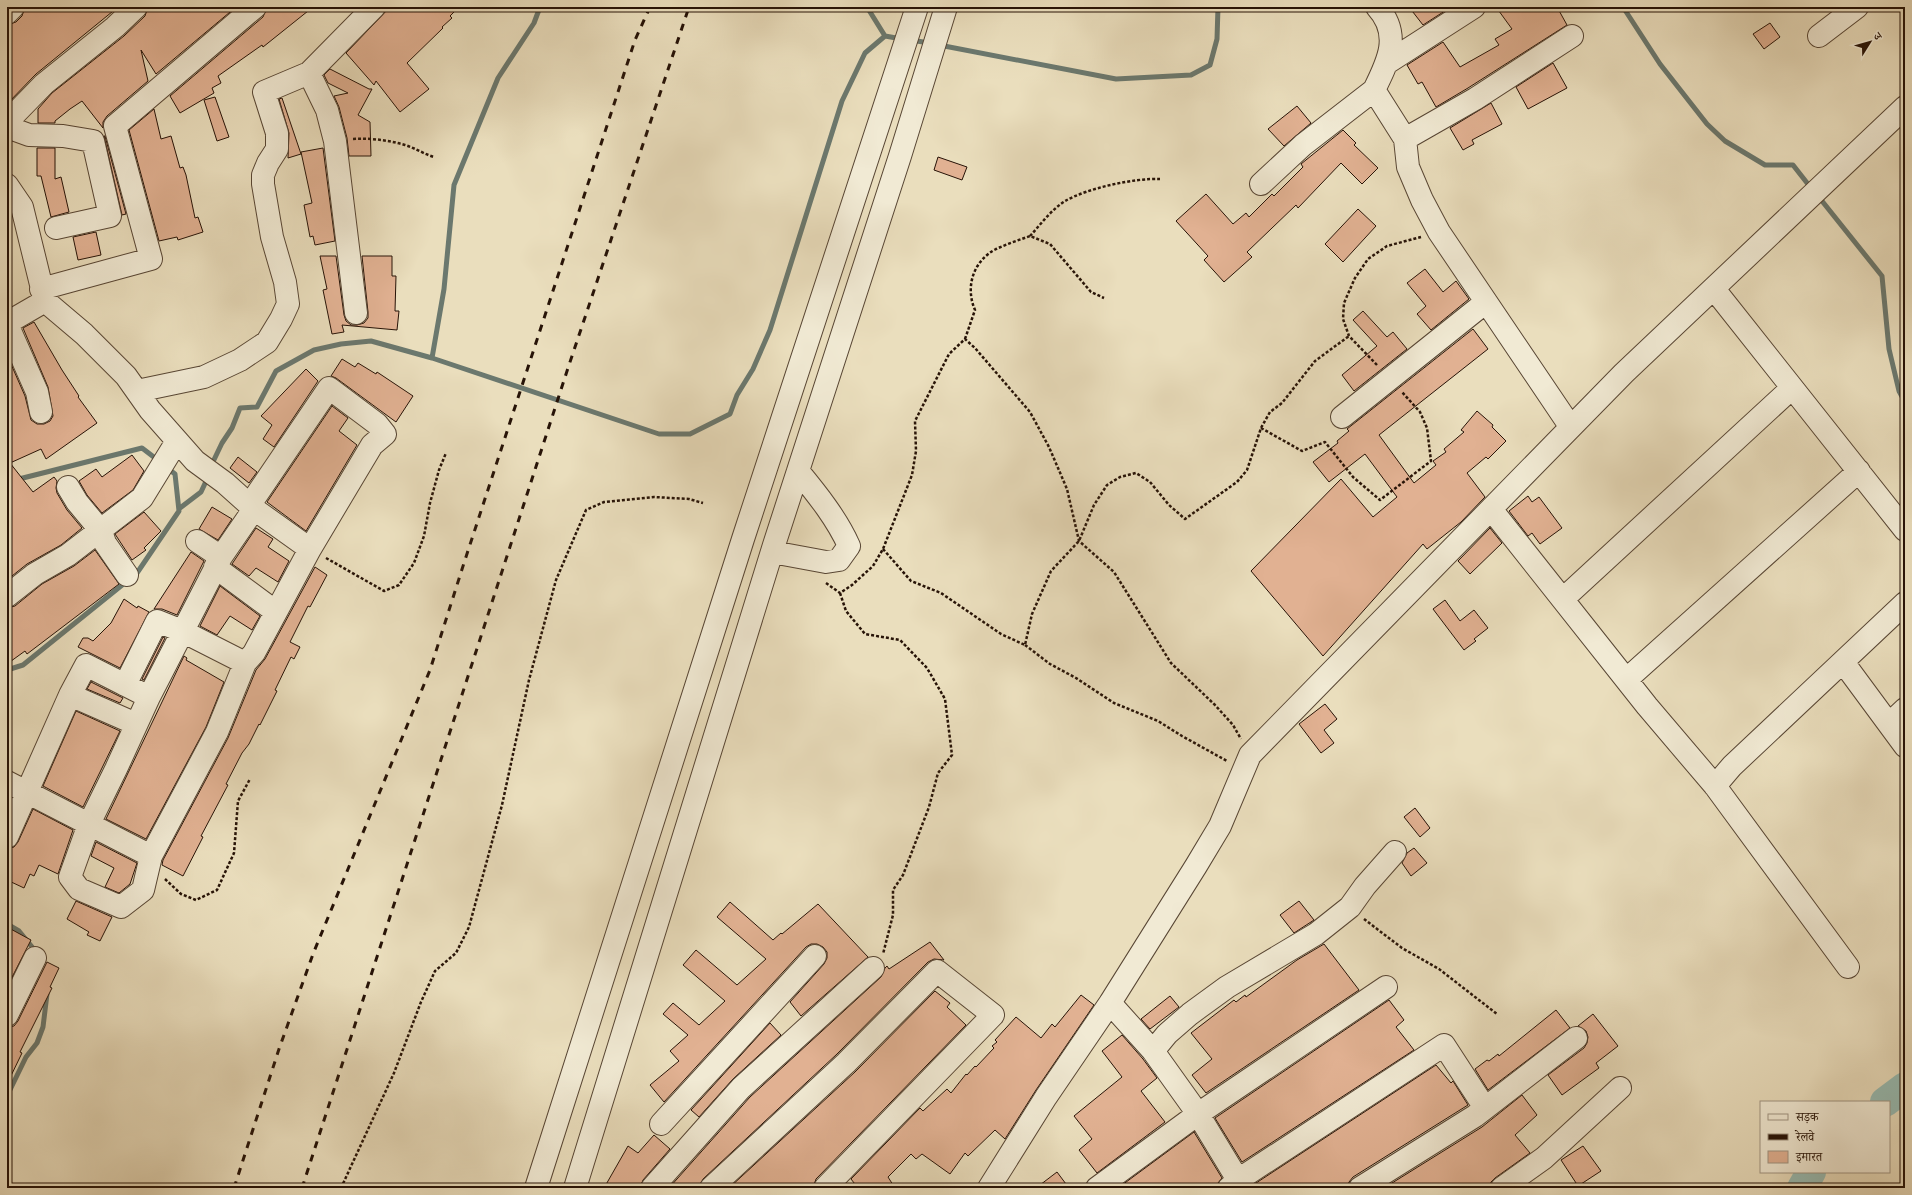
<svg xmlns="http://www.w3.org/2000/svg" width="1912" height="1195" font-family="Cardo,'Noto Serif Devanagari',serif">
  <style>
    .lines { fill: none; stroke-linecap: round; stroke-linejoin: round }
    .stream { stroke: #6b786e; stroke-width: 5 }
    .river { stroke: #98bcb3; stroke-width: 30 }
    .building { fill: #e1b192; stroke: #271307 }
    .minor-casing { stroke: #584634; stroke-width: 24 }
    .path { stroke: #271307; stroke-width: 2.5; stroke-dasharray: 3 2; stroke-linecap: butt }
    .minor { stroke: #f1ead4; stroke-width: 22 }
    .rail { stroke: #271307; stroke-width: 3; stroke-dasharray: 7 7; stroke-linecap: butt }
  </style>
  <rect width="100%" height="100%" fill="#eadebd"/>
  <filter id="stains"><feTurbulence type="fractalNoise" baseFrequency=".005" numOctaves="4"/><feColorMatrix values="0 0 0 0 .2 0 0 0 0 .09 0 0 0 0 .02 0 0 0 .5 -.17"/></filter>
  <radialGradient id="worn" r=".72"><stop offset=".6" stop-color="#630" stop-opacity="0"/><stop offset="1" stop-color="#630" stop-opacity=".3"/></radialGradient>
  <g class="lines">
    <path class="stream" d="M867,7L885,36
      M1623,7L1660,64L1707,124L1725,141L1765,165H1793L1811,188
      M911,40L929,43
      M939,45L1116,79L1191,75L1210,65L1217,39L1218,7
      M1818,196L1882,276L1889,349L1899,391L1905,402
      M7,215V248
      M432,358L444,289L454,185L498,78L534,23L540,7
      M211,466L222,443L232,428L240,408L257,407L276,371L314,350L341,344L371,341L432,358L659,434H690L730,414L737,395L753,369L770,330L842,101L865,53L885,36L902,39
      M7,482L142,448L159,461
      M180,508L201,492L208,477
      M7,670L23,665L137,573L179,511L175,474L166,467
      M7,924L19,931L37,953
      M7,1096L26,1057L37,1043L43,1027L47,994"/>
    <path class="river" d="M1885,1102L1905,1087
      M1802,1188L1811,1172"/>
  </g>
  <path class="building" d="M25,7H118L36,74L7,104V25L16,22L22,16Z
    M148,7H236L156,74L141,50L148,81L107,116L103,122V128L82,101L70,109L55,121V123H38V109L52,93L124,36L145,16Z
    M267,7H313L263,47L262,45L218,76L221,83L212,88L214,93L180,113L170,96L263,17Z
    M390,7H459L450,16L452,18L442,27L443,28L407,63L429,89L400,112L376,81L374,85L346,53Z
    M1409,7H1451L1423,25Z
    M1496,7H1557L1567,25L1468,88L1436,107L1422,82L1418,84L1407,65L1443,42L1460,67L1499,45L1495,39L1512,29Z
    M1770,23L1780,37L1764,49L1753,34Z
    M1553,63L1567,88L1528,109L1516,87Z
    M330,69L369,89H372L358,115L370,122L371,156H349L347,138L339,107L334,96L348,93L328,83L324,75Z
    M215,97L229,137L217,141L204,100Z
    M282,98L301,154L288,158L289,133L279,99Z
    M1491,103L1502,124L1472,140L1474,144L1463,150L1450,128Z
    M1297,106L1311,123L1284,146L1268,129Z
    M154,109L161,139L171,136L180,168L183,167L186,175L195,218L198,217L203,232L178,240L177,237L159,241L129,130Z
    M1343,130L1356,143L1354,145L1378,168L1362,184L1341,163L1298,208L1296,205L1247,252L1252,257L1224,282L1204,260L1208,256L1176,221L1206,194L1233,224L1246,213L1249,217L1272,194L1274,196L1303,167L1301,164Z
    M104,136H105L126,214L122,215Z
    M37,148H55V179L61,177L69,212L51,217L41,176H37Z
    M323,148L335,241L315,245L313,236L310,237L304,205L312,203L301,152Z
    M938,157L967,167L962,180L934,170Z
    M1358,209L1376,226L1343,262L1325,244Z
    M96,232L101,255L78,260L73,237Z
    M320,256H336L344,315L346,321L351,325H357L364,323L368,318V312L362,256H392V276H396L395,311H399L397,330L342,325L344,332L332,334L323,290L327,289Z
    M1425,269L1443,292L1456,281L1469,299L1431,330L1417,314L1426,306L1407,283Z
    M1363,311L1387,337L1393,332L1407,349L1354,391L1342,375L1377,346L1353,320Z
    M34,322L62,370L79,396L78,397L97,423L46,459L41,449L10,463L33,492L54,477L57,481L56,488L57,493L67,510L82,528L61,545L27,564L7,580V355L25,396L31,420L37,424H44L50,421L53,416L48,387L23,328Z
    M1473,329L1488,349L1379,435L1414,483L1436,465L1433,461L1446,452L1444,449L1464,432L1461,430L1477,411L1493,425L1492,427L1506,441L1488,459L1486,457L1467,473L1485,497L1461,522L1427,549L1423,544L1323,656L1251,571L1341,479L1373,517L1397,497L1365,454L1329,482L1313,462L1338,443L1337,441L1349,431L1347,429Z
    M342,359L355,367L358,363L376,374L377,372L413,396L396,422L336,378L331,376Z
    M306,369L318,381L274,447L263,439L272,425L261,416Z
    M332,406L348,418L339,431L357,445L306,531L267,502Z
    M132,455L144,471L133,490L102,513L87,495L79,481L96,469L102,477Z
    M238,457L257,472L249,483L230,468Z
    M1528,496L1532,502L1539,497L1562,528L1540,544L1532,533L1528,536L1509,511Z
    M212,507L232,519L218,540L199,529Z
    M144,512L161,531L144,548L146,550L132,560L115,534Z
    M256,528L273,539L268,547L289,561L278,582L256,568L249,576L232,564Z
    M1490,528L1502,543L1470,574L1458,561Z
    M95,550L119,584L27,654L25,651L7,664V608L15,606L42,584L74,566Z
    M191,552L204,561L177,615L162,609H154Z
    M315,567L327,575L310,607L308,606L290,642L300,647L294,659L291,657L275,690L277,691L260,725L259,724L249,744L242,753L226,784L228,785L201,836L203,837L183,876L162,865L163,860L228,738L256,670L265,659Z
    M220,586L260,616L252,630L230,616L217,635L200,626Z
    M124,599L137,608L138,606L149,612L120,668L78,647L83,638H88L93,641L111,623Z
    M1445,600L1460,621L1474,610L1488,628L1474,639L1476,641L1464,650L1433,609Z
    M163,637L165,638L144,680L142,679Z
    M184,656L187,658L186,660L224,682L206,727L146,839L106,819Z
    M91,682L123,698L120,703L87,689Z
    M1325,704L1337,719L1324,730L1334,743L1321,753L1299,724Z
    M76,711L120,731L83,807L43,786Z
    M1415,808L1430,828L1420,837L1404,817Z
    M33,809L73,830L58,874L39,865L34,876L30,874L24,888L7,880V849L14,847L18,842Z
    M96,842L137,863L130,884L119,893L105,887L114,868L91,856Z
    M1414,848L1427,863L1411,876L1402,863L1407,853Z
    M76,901L112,917L100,941L87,935L89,932L67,919Z
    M1299,901L1314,920L1294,933L1280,915Z
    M730,902L773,940L781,933L782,934L818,904L868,957L801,1016L790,1002L824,964L827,958V952L823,947L817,944H811L806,947L664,1102L650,1085L679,1061L670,1051L688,1035L663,1014L673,1003L699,1025L725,1001L683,965L696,950L737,985L766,959L717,917Z
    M7,927L31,940L7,987Z
    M930,942L944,960L934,959L928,962L837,1054L703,1179L699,1188H669L750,1097L881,977L885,968L887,966L889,969Z
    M1324,944L1359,990L1206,1093L1192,1075L1212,1059L1191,1033L1234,1000L1236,1002L1245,995L1246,997L1297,960Z
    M47,962L59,968L50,987L52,988L20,1052L22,1053L7,1084V1027L14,1026L18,1021Z
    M935,991L950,1003L947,1007L966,1025L816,1179L813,1188H729L855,1072Z
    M1081,995L1094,1005L1036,1090L1005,1139L995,1130L968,1156L965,1153L950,1174L922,1154L916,1159L911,1154L888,1177L895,1188H858L851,1179L920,1108L923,1111L947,1089L951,1093L966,1074L967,1075L975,1066L976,1067L994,1048L992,1046L997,1042L995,1040L1016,1017L1041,1038L1052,1024L1055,1027Z
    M1170,996L1179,1007L1150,1029L1141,1019Z
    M1389,1000L1404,1020L1396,1027L1414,1050L1242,1162L1215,1118Z
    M1556,1010L1570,1028L1488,1090L1475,1069L1487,1060L1489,1061L1498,1054L1499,1056Z
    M1593,1014L1618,1046L1596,1063L1599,1068L1562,1095L1548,1075L1584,1048L1587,1043L1588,1037L1586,1031L1578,1026Z
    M770,1023L781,1035L733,1079L699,1117L691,1110Z
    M1122,1035L1143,1059L1157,1078L1141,1091L1165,1122L1097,1173L1079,1150L1092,1139L1074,1116L1122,1077L1102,1051Z
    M1436,1065L1451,1083L1453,1081L1468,1105L1353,1177L1349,1182L1348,1188L1250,1187Z
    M1522,1095L1537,1115L1515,1135L1530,1153L1495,1178L1491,1182L1490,1188H1384L1482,1127Z
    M1194,1132L1222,1178L1214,1188H1118Z
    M654,1135L670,1149L643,1180L640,1188H604L628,1146L638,1153Z
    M1583,1146L1601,1171L1578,1186L1561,1160Z
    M1057,1172L1069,1188H1036Z"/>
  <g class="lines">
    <defs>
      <path id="minor" d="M1377,7C1402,34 1388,62 1374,90L1405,139L1408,167L1422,200L1439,232L1570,426
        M7,13L13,7
        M1819,36L1857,7
        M1387,63L1474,7
        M309,73L327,110L335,141L356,313
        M7,122L44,84L115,27L136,7
        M7,127L29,135L63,136L93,141L110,216L56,228
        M1405,139L1475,99L1572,36
        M1261,184L1303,145L1374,90
        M7,185L22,207L45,301L84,334L126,376L150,410L195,461L225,483L254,509L310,549
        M41,289L151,259L115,126L255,7
        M1714,289L1905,530
        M7,323L45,301
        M7,324L37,392L41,412
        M137,391L204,377L240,360L267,342L281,319L288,304L285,282L272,237L263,184V175L268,163L277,149V133L264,92L309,73L374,7
        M1342,417L1486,302
        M68,487L77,502L101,531L105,543L127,575
        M249,506L329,388L377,424L385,434L372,445L310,549L254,653L245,663L217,732L151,856L143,890L121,907L79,889L70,877L89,824L116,769L149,697L221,557L254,509
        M1491,509L1647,706L1715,786L1848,967
        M197,541L221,557
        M772,552L826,562L839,560L849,546C837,519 817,494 798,471
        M215,567L276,612
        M7,596L35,574L68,555L142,498L177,441
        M1563,599L1792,388
        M1843,662L1905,746
        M1627,679L1859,471
        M125,685L157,621L182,631L245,663
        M70,695L136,724
        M1889,724L1905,709
        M7,782L151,856
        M1715,786L1732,766L1905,603
        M7,837L70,695L86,665L149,697
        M1110,1003L1153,1051L1198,1114L1238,1180
        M7,1015L35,958
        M1153,1051L1167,1034L1190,1014L1227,987L1316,934L1350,907L1365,886L1395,852
        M661,1124L815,956
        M536,1188L743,539L917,7
        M575,1188L774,545L900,156L946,7
        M652,1188L741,1088L873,968
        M711,1188L846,1063L937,971L993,1015L825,1188
        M989,1188L1046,1097L1110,1003L1196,866L1220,826L1250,755L1624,373L1905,107
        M1097,1188L1198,1114L1386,987
        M1229,1188L1238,1180L1444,1045L1485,1108
        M1360,1188L1475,1116L1576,1038
        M1502,1188L1544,1158L1620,1088"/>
    </defs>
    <use href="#minor" class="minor-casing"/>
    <path class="path" d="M353,139C371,138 388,140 405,145C415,148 424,154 434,157
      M1030,236C1041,224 1051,210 1065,201C1088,188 1134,178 1160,179
      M965,339L975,310C965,287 973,261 996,249C1007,244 1019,240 1030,236L1050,244L1091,292L1104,298
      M1377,365L1349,336L1343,319L1344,303L1355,278L1368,259L1387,246L1421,237
      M1261,428L1302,451L1325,442L1353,477L1380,500L1431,461L1427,428L1420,412L1402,392
      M883,549L911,581L941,593L1001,634L1025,645L1032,614L1051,571L1079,541L1094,505L1107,485L1120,477L1136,473L1150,482L1169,505L1185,519L1237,482L1247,470L1261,428L1270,412L1282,403L1315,361L1349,336
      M326,558L384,591L399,585L414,563L424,536L430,503L439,470L446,453
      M826,583L840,593L852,585L873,566L883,549L912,475L916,451L915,421L949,354L965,339L975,348L1030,412L1049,447L1067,489L1079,541L1114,572L1171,663L1215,705L1233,725L1241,739
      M840,593L846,611L865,634L900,640L927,668L945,699L952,755L938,773L929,807L903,875L893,890V915L883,954
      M1025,645L1050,664L1076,678L1114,703L1158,721L1182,736L1227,761
      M165,879L181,894L196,900L217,890L234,853L238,801L250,779
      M1364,919L1402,948L1439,969L1497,1014
      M341,1188L394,1073L421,1002L435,971L456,953L469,927L502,805L529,680L556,580L586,510L604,502L654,497L689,499L703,503"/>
    <use href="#minor" class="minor"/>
    <path class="rail" d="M234,1188L279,1049L313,954L430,670L464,563L635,40L650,7
      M302,1188L568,368L689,7"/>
  </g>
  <rect width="1912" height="1195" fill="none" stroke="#eadebd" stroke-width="24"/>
  <rect x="8" y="8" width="1896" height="1179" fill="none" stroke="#271307" stroke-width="2"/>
  <rect x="12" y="12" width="1888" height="1171" fill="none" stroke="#271307"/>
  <rect x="1760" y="1101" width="130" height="72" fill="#f1ead4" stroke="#a09482"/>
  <rect x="1768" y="1114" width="20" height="6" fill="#f1ead4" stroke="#a09482"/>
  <text x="1796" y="1121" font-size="12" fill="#271307">सड़क</text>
  <rect x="1768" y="1134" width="20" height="6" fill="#271307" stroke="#a09482"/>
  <text x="1796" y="1141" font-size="12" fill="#271307">रेलवे</text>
  <rect x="1768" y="1151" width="20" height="12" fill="#e1b192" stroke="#a09482"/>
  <text x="1796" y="1161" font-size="12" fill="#271307">इमारत</text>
  <g transform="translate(1870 42) rotate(53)" stroke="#f1ead4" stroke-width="3" paint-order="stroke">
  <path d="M0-3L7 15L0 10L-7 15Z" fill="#271307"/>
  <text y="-6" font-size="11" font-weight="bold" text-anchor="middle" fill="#271307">उ</text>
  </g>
  <rect width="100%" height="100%" filter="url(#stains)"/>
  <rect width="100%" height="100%" fill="url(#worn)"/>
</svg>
